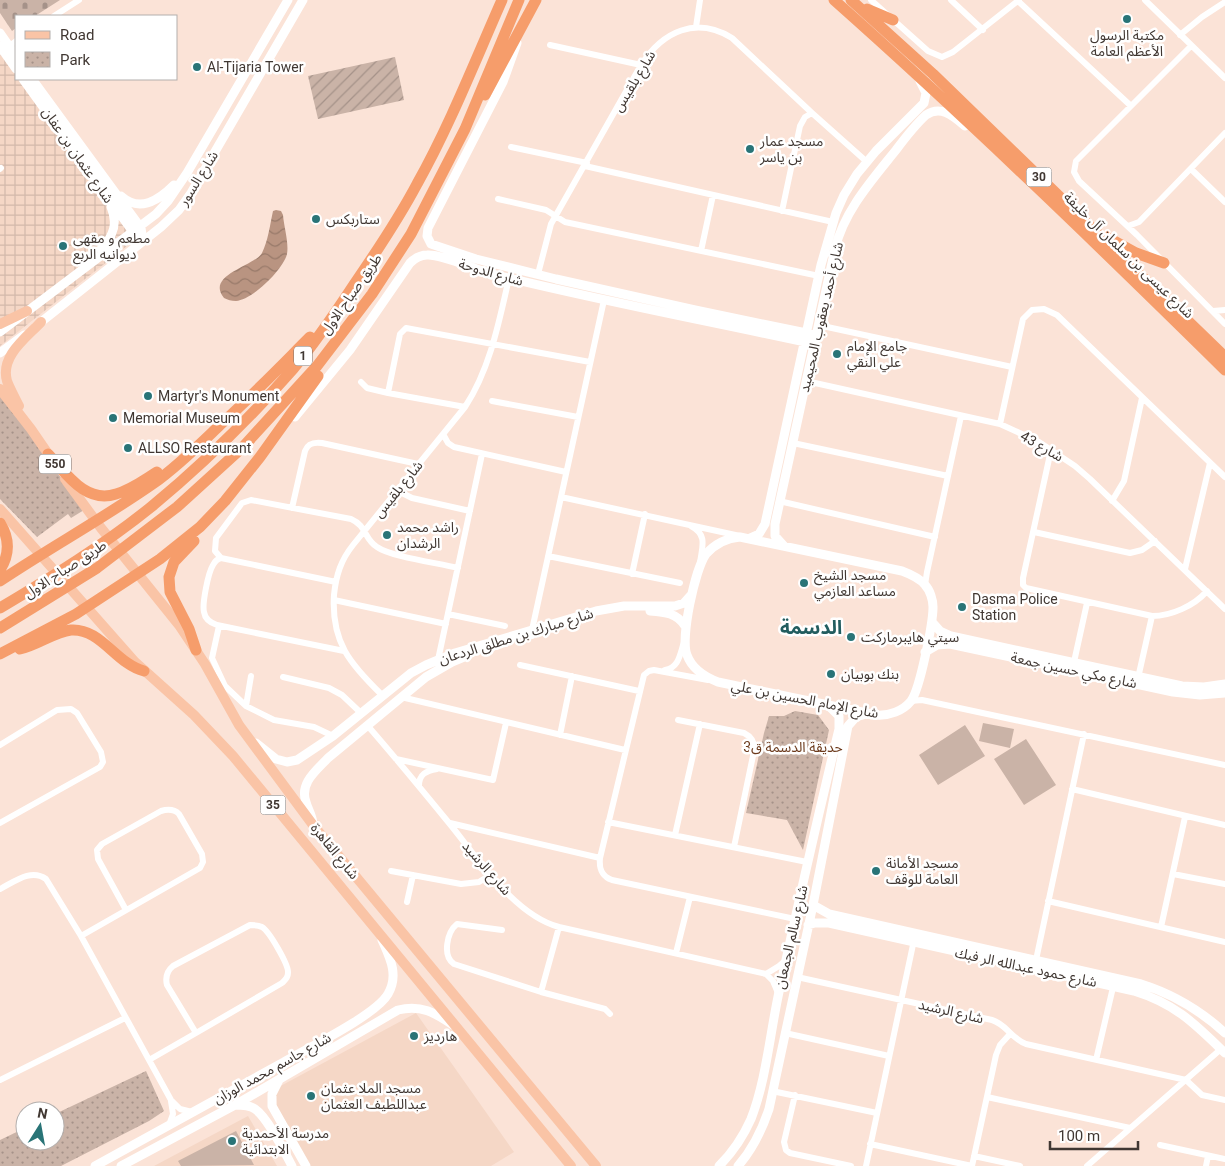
<svg xmlns="http://www.w3.org/2000/svg" width="1225" height="1166" font-family="Roboto,'Noto Sans Arabic',sans-serif">
  <style>
    .built { fill: #f5d7c6 }
    .industrial { fill: url(#industrial-grid) }
    .cemetery { fill: url(#cemetery-stones) }
    .park { fill: url(#park-dots) }
    .garden { fill: url(#garden-furrows) }
    .pitch { fill: #cab3a7 }
    .water { fill: url(#water-waves) }
    .lines { fill: none; stroke-linecap: round; stroke-linejoin: round }
    .street { stroke: #fff; stroke-width: 6 }
    .secondary { stroke: #fff; stroke-width: 9 }
    .primary { stroke: #fac4a6; stroke-width: 10 }
    .highway { stroke: #f69d6b; stroke-width: 11 }
    .poi-dot { fill: #297477; stroke: #fff; stroke-width: 2 }
    .labels { text-anchor: middle; stroke-width: 5; stroke-linejoin: round; paint-order: stroke }
    .shield { fill: #fff; stroke: #797370; stroke-width: 1 }
    .shield-label { font-size: 12px; font-weight: bold; fill: #403732 }
    .poi-label { font-size: 14px; fill: #403732; stroke: #fff; text-anchor: start }
    .street-label { font-size: 14px; fill: #403732; stroke: #fff }
    .park-label { font-size: 14px; fill: #6c3a1c; stroke: #fff }
    .district-label { font-size: 19px; font-weight: bold; fill: #225d5f; stroke: #fff }
  </style>
  <defs>
    <pattern id="industrial-grid" width="8" height="8" patternUnits="userSpaceOnUse" patternTransform="scale(1.25)"><rect width="8" height="8" fill="#f5d7c6"/><path d="M0 4h8M4 0v8" fill="none" stroke="#d3b9ab"/></pattern>
    <pattern id="cemetery-stones" width="16" height="16" patternUnits="userSpaceOnUse" patternTransform="scale(1.25)"><rect width="16" height="16" fill="#cab3a7"/><path d="M2 7V4a2 2 0 0 1 4 0v3zM10 15v-3a2 2 0 0 1 4 0v3z" fill="#a59289"/></pattern>
    <pattern id="park-dots" width="8" height="8" patternUnits="userSpaceOnUse" patternTransform="scale(1.25)"><rect width="8" height="8" fill="#cab3a7"/><path d="M2 2h.1M6 6h.1" fill="none" stroke="#a59289" stroke-width="1.8" stroke-linecap="round"/></pattern>
    <pattern id="garden-furrows" width="10" height="10" patternUnits="userSpaceOnUse" patternTransform="scale(1.25)"><rect width="10" height="10" fill="#cab3a7"/><path d="M-1 1l2-2M0 10L10 0M9 11l2-2" fill="none" stroke="#a59289"/></pattern>
    <pattern id="water-waves" width="16" height="10" patternUnits="userSpaceOnUse" patternTransform="scale(1.25)"><rect width="16" height="10" fill="#b99481"/><path d="M0 5q4-4 8 0t8 0" fill="none" stroke="#987a6a"/></pattern>
  </defs>
  <rect width="100%" height="100%" fill="#fbe3d7"/>
  <path class="built" d="M416,1013L514,1152L491,1166H310L277,1107L275,1089Z
    M248,1116L277,1166H154Z"/>
  <path class="industrial" d="M7,50L16,62V79H28L141,235L0,346V56Z"/>
  <path class="cemetery" d="M0,0H60L35,16H16V28L12,31L0,13Z"/>
  <path class="park" d="M0,392L84,510L71,518L68,514L37,537L0,499Z
    M795,711L818,715L829,730L803,850L787,820L746,813L764,733L769,716H784Z
    M146,1071L164,1111L149,1121L61,1166H0V1140L25,1128V1141H55V1114Z"/>
  <path class="garden" d="M395,57L404,100L318,119L308,76Z"/>
  <path class="pitch" d="M983,723L1014,729L1010,748L979,741Z
    M965,725L985,756L938,785L919,755Z
    M1026,739L1056,785L1024,805L994,759Z
    M236,1131L254,1165L181,1166L178,1161Z"/>
  <path class="water" d="M276,210L281,211L283,215C284,227 289,243 287,254C283,270 252,300 236,301C231,301 228,300 224,298C205,275 255,266 262,253C268,241 270,225 273,211Z"/>
  <g class="lines">
    <path class="street" d="M871,0L928,51L942,57L953,52L1019,0
      M951,0L983,30
      M1145,0L1225,78
      M1018,1L1131,106
      M54,16L79,0
      M696,27L700,0
      M1180,35L1202,17L1225,2
      M550,45L641,65
      M1191,46L1076,161L1074,172L1079,181L1137,235L1225,324
      M7,48L16,41
      M511,147L587,163
      M585,166L833,222
      M0,169L1,168
      M1191,169L1225,202
      M498,199L546,210L565,222L819,276
      M782,211L800,126L805,117L812,113
      M1128,226L1139,222L1225,133
      M701,251L713,195
      M538,274L551,224L641,65C663,31 696,16 732,38L812,113L867,162
      M1213,311L1225,310
      M818,325L1012,367
      M806,381L1000,424L1039,442L1075,466L1090,479L1225,609
      M361,382L367,388L388,393L465,407
      M388,393L400,334L406,328L590,362
      M492,401L578,417
      M1000,424L1023,319L1032,310L1044,309L1057,315L1225,477
      M443,434L448,443L454,447L566,472
      M793,443L948,476
      M1051,450L1023,578V585L1026,588L1152,616C1171,616 1194,606 1207,591
      M399,488L404,494L412,498L470,511
      M561,497L740,536
      M779,501L935,537
      M1112,501L1124,481L1142,398
      M292,508L305,451C308,443 314,442 322,443L418,464
      M691,526C708,535 702,547 700,563
      M1034,532L1130,553L1142,550L1155,541
      M548,556L680,583
      M221,558L215,551L216,538L242,503L251,500L351,519C367,526 364,539 377,547C391,557 439,563 458,568
      M221,558C217,559 215,561 213,565C208,573 202,604 204,612C205,619 211,623 217,625L344,651
      M221,558L336,582
      M1185,569L1210,463
      M632,574L645,514
      M925,585L927,572L961,416
      M334,600L446,624
      M448,614L505,626
      M219,626L212,658L225,686L246,706L274,720L314,727L333,736
      M532,636V630L604,300
      M438,660L482,454
      M1074,662L1087,603
      M520,665L639,691
      M665,670C679,668 680,654 684,642
      M283,677L329,688L342,695L361,713
      M1138,678L1152,616
      M708,680L654,670L649,671L644,675L600,858C599,868 601,876 612,880L795,919
      M382,695C350,664 331,642 334,595C336,575 341,560 353,545L465,407C490,369 499,322 509,278
      M401,697L625,750
      M910,701L922,700L1225,765
      M246,706L251,676
      M678,720L744,733C752,737 755,742 754,751L734,847
      M367,725C395,757 422,790 449,823C477,857 514,915 559,927L766,974L773,981L778,993
      M560,735L572,676
      M0,745L57,710L71,709L77,713L101,752L103,762L100,767L0,823
      M396,759L493,780L506,723
      M419,786C419,774 426,771 437,769
      M1072,789L1225,825
      M608,822L807,862
      M450,823L600,858
      M675,835L700,724
      M391,871L461,884L479,882L490,875
      M1173,874L1225,884
      M0,889C14,882 31,868 46,879L81,936L171,1100L180,1109L192,1112
      M1048,901L1225,942
      M407,902L413,875
      M250,925C254,925 258,925 262,927C269,931 289,965 288,973C288,978 285,980 282,983L196,1033L167,985C165,977 167,971 173,966Z
      M1161,927L1185,817
      M502,930L457,924C447,932 442,956 454,964L541,992L605,1009L610,1014
      M81,936L200,868L203,862L202,854L179,814C174,809 168,809 161,811L102,844L97,850L98,859L126,910
      M676,953L690,897
      M1036,960L1084,734
      M766,974L779,966L786,960
      M797,977L992,1020C1006,1024 1012,1039 1026,1044L1186,1080L1202,1095L1225,1100
      M541,992L559,927
      M785,1033L889,1056
      M149,1060L196,1033
      M1096,1060L1114,983
      M0,1080L125,1018
      M772,1091L877,1113
      M795,1095L784,1142L786,1150L790,1153L851,1166
      M987,1097L1130,1128
      M169,1125L173,1114L171,1101
      M870,1144L972,1166
      M1160,1145L1225,1159
      M974,1156L1020,1166
      M866,1166L914,940
      M972,1166L996,1055L1000,1045L1010,1034
      M1087,1166L1221,1049
      M1206,1166L1208,1156"/>
    <path class="secondary" d="M0,33L16,56
      M517,43L503,82L428,228L427,236L431,244L476,259L556,279L695,310L816,335
      M0,46L16,69
      M23,79L136,236
      M32,79L141,228L142,235L134,242
      M121,196C140,213 159,200 174,185
      M101,249C114,236 118,223 111,207
      M36,326L161,227L179,210L191,193L303,0
      M0,332L156,214L168,201L187,173L288,0
      M0,353L24,335
      M295,417L350,350L410,263C415,258 420,255 427,255C443,254 477,271 496,275C601,301 708,321 814,344
      M740,537L902,571C910,574 920,578 925,585C930,590 933,600 933,607C933,623 920,689 911,701C903,711 889,716 876,715L718,682C705,677 692,669 687,655C680,639 695,569 706,554C715,544 727,538 740,537Z
      M750,538L759,534L765,524L821,265L836,213L844,195L857,174L876,151L924,103L926,93L920,81
      M784,546L775,536V524L835,249C844,211 872,180 896,150C905,138 915,125 926,115C941,105 953,116 965,126
      M650,611C665,612 677,613 685,626
      M932,622L940,631L951,636L1182,686L1204,687L1225,684
      M925,652L937,645L950,644L1173,692L1200,695L1225,693
      M256,743L276,759L287,762L297,760L333,736L411,673L426,665L455,653L596,611L624,606H675L684,603L692,594
      M313,825C313,816 308,810 306,802C299,783 317,770 328,758L426,677L452,662L464,657
      M813,905L829,914L1141,984C1173,994 1200,1010 1225,1033
      M808,925L815,923H829L1134,991C1176,1004 1195,1024 1225,1053
      M279,1080L272,1094V1106L306,1166
      M235,1105C242,1105 249,1105 255,1109C268,1118 284,1151 292,1166
      M95,1166C158,1132 221,1097 284,1062C308,1048 376,1015 388,994C399,975 390,958 382,940
      M121,1166L235,1105L398,1010C421,1004 435,1013 453,1025
      M719,1166C733,1152 743,1137 751,1119C766,1081 770,1033 779,992C798,904 818,816 839,729V716L830,707
      M738,1166C753,1149 762,1130 769,1109L813,905L848,726L856,717L866,714"/>
    <path class="primary" d="M0,324L27,311
      M0,389L31,429L53,461
      M19,406C15,398 10,389 7,381C0,356 26,338 41,322
      M65,479L101,528L179,625L205,664L239,725L313,825L596,1166
      M0,509L135,662L194,715L233,756L571,1166"/>
    <path class="highway" d="M834,0C968,119 1097,244 1225,370
      M851,0L933,74L1225,357
      M867,9L893,20
      M485,95L536,0
      M1107,237L1136,253L1164,263
      M48,454C66,473 85,504 116,494C131,490 144,480 157,472
      M0,523C10,539 10,554 0,570
      M194,541L174,562L169,577L170,592L189,629L196,650
      M0,581C51,547 104,518 154,483C178,466 199,445 220,425C251,397 280,367 310,337
      M0,608C52,577 104,545 151,507C202,465 250,418 293,369C316,342 336,312 355,283C377,251 399,218 417,184C450,125 475,61 502,0
      M0,628L97,568L177,507L243,447L317,366L372,294L411,234L465,129L519,0
      M20,649C38,645 54,632 71,630C101,628 116,664 144,671
      M0,654L76,614L160,559L200,527L225,501L260,457L318,376"/>
  </g>
  <g class="poi-dot">
    <circle cx="1127" cy="19" r="5"/>
    <circle cx="197" cy="67" r="5"/>
    <circle cx="750" cy="149" r="5"/>
    <circle cx="316" cy="219" r="5"/>
    <circle cx="63" cy="246" r="5"/>
    <circle cx="837" cy="354" r="5"/>
    <circle cx="148" cy="396" r="5"/>
    <circle cx="113" cy="418" r="5"/>
    <circle cx="128" cy="448" r="5"/>
    <circle cx="387" cy="535" r="5"/>
    <circle cx="804" cy="583" r="5"/>
    <circle cx="962" cy="607" r="5"/>
    <circle cx="851" cy="637" r="5"/>
    <circle cx="831" cy="674" r="5"/>
    <circle cx="876" cy="871" r="5"/>
    <circle cx="414" cy="1036" r="5"/>
    <circle cx="311" cy="1096" r="5"/>
    <circle cx="232" cy="1141" r="5"/>
  </g>
  <g class="labels">
    <g class="shield">
      <rect x="1026.5" y="167.5" width="25" height="19" rx="4"/>
      <rect x="294" y="346.5" width="18" height="19" rx="4"/>
      <rect x="39" y="454.5" width="32" height="19" rx="4"/>
      <rect x="260.5" y="795.5" width="25" height="19" rx="4"/>
    </g>
    <g class="shield-label">
      <text x="1039" y="181">30</text>
      <text x="303" y="360">1</text>
      <text x="55" y="468">550</text>
      <text x="273" y="809">35</text>
    </g>
    <g class="poi-label">
      <text x="1127" y="40" text-anchor="middle">مكتبة الرسول<tspan x="1127" dy="16">الأعظم العامة</tspan></text>
      <text x="207" y="72">Al-Tijaria Tower</text>
      <text x="760" y="146">مسجد عمار<tspan x="760" dy="16">بن ياسر</tspan></text>
      <text x="326" y="224">ستاربكس</text>
      <text x="73" y="243">مطعم و مقهى<tspan x="73" dy="16">ديوانيه الربع</tspan></text>
      <text x="847" y="351">جامع الإمام<tspan x="847" dy="16">علي النقي</tspan></text>
      <text x="158" y="401">Martyr's Monument</text>
      <text x="123" y="423">Memorial Museum</text>
      <text x="138" y="453">ALLSO Restaurant</text>
      <text x="397" y="532">راشد محمد<tspan x="397" dy="16">الرشدان</tspan></text>
      <text x="814" y="580">مسجد الشيخ<tspan x="814" dy="16">مساعد العازمي</tspan></text>
      <text x="972" y="604">Dasma Police<tspan x="972" dy="16">Station</tspan></text>
      <text x="861" y="642">سيتي هايبرماركت</text>
      <text x="841" y="679">بنك بوبيان</text>
      <text x="886" y="868">مسجد الأمانة<tspan x="886" dy="16">العامة للوقف</tspan></text>
      <text x="424" y="1041">هارديز</text>
      <text x="321" y="1093">مسجد الملا عثمان<tspan x="321" dy="16">عبداللطيف العثمان</tspan></text>
      <text x="242" y="1138">مدرسة الأحمدية<tspan x="242" dy="16">الابتدائية</tspan></text>
    </g>
    <g class="street-label">
      <text transform="translate(634 81) rotate(-59)" y="5">شارع بلقيس</text>
      <text transform="translate(78 155) rotate(55)" y="5">شارع عثمان بن عفان</text>
      <text transform="translate(198 178) rotate(-58)" y="5">شارع السور</text>
      <text transform="translate(1129 255) rotate(44)" y="5">شارع عيسى بن سلمان آل خليفة</text>
      <text transform="translate(491 272) rotate(16)" y="5">شارع الدوحة</text>
      <text transform="translate(351 294) rotate(-55)" y="5">طريق صباح الاول</text>
      <text transform="translate(821 317) rotate(-77)" y="5">شارع أحمد يعقوب المحيميد</text>
      <text transform="translate(1042 446) rotate(30)" y="5">شارع 43</text>
      <text transform="translate(398 489) rotate(-51)" y="5">شارع بلقيس</text>
      <text transform="translate(65 569) rotate(-33)" y="5">طريق صباح الاول</text>
      <text transform="translate(516 636) rotate(-17)" y="5">شارع مبارك بن مطلق الردعان</text>
      <text transform="translate(1074 670) rotate(12)" y="5">شارع مكي حسين جمعة</text>
      <text transform="translate(805 699) rotate(11)" y="5">شارع الإمام الحسين بن علي</text>
      <text transform="translate(335 851) rotate(51)" y="5">شارع القاهرة</text>
      <text transform="translate(487 868) rotate(49)" y="5">شارع الرشيد</text>
      <text transform="translate(791 937) rotate(-77)" y="5">شارع سالم الجمعان</text>
      <text transform="translate(1026 967) rotate(12)" y="5">شارع حمود عبدالله الر فبك</text>
      <text transform="translate(951 1011) rotate(13)" y="5">شارع الرشيد</text>
      <text transform="translate(272 1068) rotate(-29)" y="5">شارع جاسم محمد الوزان</text>
    </g>
    <g class="park-label">
      <text x="793" y="752">حديقة الدسمة ق3</text>
    </g>
    <g class="district-label">
      <text x="811" y="634">الدسمة</text>
    </g>
  </g>
  <rect x="15" y="15" width="162" height="65" fill="#ffffff" stroke="#b3afad"/>
  <rect x="25" y="31" width="25" height="8" fill="#fac4a6" stroke="#b3afad"/>
  <text x="60" y="40" font-size="15" fill="#403732">Road</text>
  <rect x="25" y="52" width="25" height="15" fill="url(#park-dots)" stroke="#b3afad"/>
  <text x="60" y="65" font-size="15" fill="#403732">Park</text>
  <g transform="translate(40 1126) rotate(11)"><circle r="24" fill="#ffffff" stroke="#b3afad"/>
  <path d="M0-4L9 19L0 12L-9 19Z" fill="#297477"/>
  <text y="-8" font-size="14" font-weight="bold" text-anchor="middle" fill="#403732">N</text>
  </g>
  <path d="M1050 1141v8h88v-8" fill="none" stroke="#403732" stroke-width="2.5"/>
  <text x="1058" y="1141" font-size="15" fill="#403732" stroke="#ffffff" stroke-width="4" paint-order="stroke">100 m</text>
</svg>
